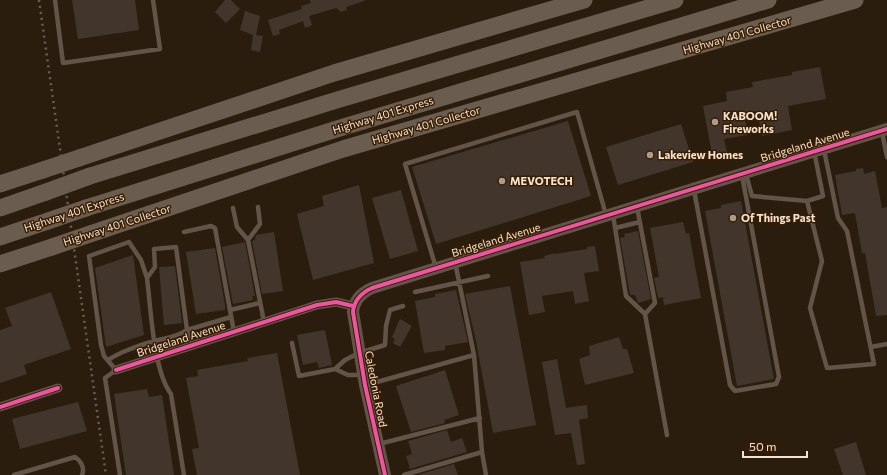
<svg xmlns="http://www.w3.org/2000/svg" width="887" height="475" font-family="Commissioner,sans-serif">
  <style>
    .building { fill: #42352b }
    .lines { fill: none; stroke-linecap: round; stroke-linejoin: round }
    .service { stroke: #625448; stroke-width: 4.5 }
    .minor { stroke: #625448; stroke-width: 9 }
    .tertiary { stroke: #625448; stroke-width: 12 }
    .motorway { stroke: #6a5d4f; stroke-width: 17 }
    .rail { stroke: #695e53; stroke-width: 2.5; stroke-dasharray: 2 4; stroke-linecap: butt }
    .motorway-bridge { stroke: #6a5d4f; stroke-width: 17 }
    .cycleway-casing { stroke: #381d01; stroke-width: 6 }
    .cycleway { stroke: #f153a3; stroke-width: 4 }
    .poi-dot { fill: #ad9c8d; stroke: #381d01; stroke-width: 1.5 }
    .labels { text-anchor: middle; stroke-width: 3; stroke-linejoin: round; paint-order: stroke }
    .street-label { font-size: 11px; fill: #f3e1d1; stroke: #381d01 }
    .poi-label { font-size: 11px; font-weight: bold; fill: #f3e1d1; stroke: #381d01; text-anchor: start }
  </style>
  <rect width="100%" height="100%" fill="#2b1d0e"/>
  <path class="building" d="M72,0H135L139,30L78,39Z
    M225,0H231L240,9L226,23L215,12Z
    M310,0H364V1L346,7L347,10L341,12L336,8L309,16L312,25L305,28L303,21L279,30L280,34L273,36L268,20L302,9L301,6L311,3Z
    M245,11L260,16L256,35L263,36L260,52L251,50L253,35L240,30Z
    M820,67L826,99L788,106L792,130L762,136L757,111L744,114L748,135L724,139L727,152L712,154L703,106L727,101L726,92L753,87L752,82L792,75V72Z
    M568,121L591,196L436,244L412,167Z
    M681,124L693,162L618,185L606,147Z
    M863,168L864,174L875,171L882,208L887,207V315L876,316L865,253H862L855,213L842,215L835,175L856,171V169Z
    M359,185L374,263L313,280L297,214L324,206L322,196Z
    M401,190L418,251L390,259L372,198Z
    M741,201L774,379L737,386L705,211L721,208V205Z
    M683,222L686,234L689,233L701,298L664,305L663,297L658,298L654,278L659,277L650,228Z
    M638,231L651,299L638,303L635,295H630L620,238L625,237L624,234Z
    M274,232L283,291L262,294L252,241L255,240L256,235Z
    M245,242L255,296H252L253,300L233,304L222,247Z
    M595,246L599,271L584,273L589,301L575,304L573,291L542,296L545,312L529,315L520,262L545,258L544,256L555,253V254L587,249V247Z
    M215,248L225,305V310L196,314L186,252Z
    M133,255L144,335L106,347L95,268Z
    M175,266L182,323L164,325L159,267Z
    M510,286L536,425L493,433L476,341L465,294Z
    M456,290L468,342L445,346V350L424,353L415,301L435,297V294Z
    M51,292L71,349L24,365L27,374L0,383V330L12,326L5,308Z
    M400,319L412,326L400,347L393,343L395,339L392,337Z
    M325,330L332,365L319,368L317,362L303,365L297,335Z
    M619,337L623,349H627L634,373L585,385L579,359L590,355L589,346Z
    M277,353L300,475H197L192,449L199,448L186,378L198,376L197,370L248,361L247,358Z
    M557,359L566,408L587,405L588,418L579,420L585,464L577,465L571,433L555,435L542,362Z
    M445,370L459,415L444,420L445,423L411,432L396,386Z
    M147,389L149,397L162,395L174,475H126L114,394Z
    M78,402L87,431L20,449L12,419Z
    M447,430L451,442L462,438L467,452L410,469L406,456L412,454L408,441Z
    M856,442L866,475H843L834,449Z
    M454,464L458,475H417Z"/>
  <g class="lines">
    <path class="service" d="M55,0L63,63L160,49L153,0
      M882,132L887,157
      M746,174L752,196L807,201L823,196L814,151
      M694,190L730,385L735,391L776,384L779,377L742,175
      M807,201L822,261L810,308L827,368L874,364L847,231L838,218L824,150
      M258,207L260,224L248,240L264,322
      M637,207L655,303L645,314
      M233,208L237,227L248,240
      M613,215L626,296L645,314L667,435
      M615,228L640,222
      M184,232L211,226L215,228L234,332
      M436,268L405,164L577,112L606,215
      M415,292L488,276
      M230,310L260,303
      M292,343L299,376L335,369L345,360L359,353L385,345L386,326L390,310L403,306
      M190,346L187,330L231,317
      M871,347L887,344
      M474,355L482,452
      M108,360C122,351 138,346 154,341C166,338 177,337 187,330L176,247L154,249L155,267L147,278C151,309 153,370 171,394L184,475
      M335,369L348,375H362
      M366,385L474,355L455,262
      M379,444L480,418
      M14,475L75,457C81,461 85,468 82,475
      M120,475L105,378L116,370L104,356L101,345L89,256L129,242L141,260L147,278
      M404,475L482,452L486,475"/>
    <path class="minor" d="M116,370L317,305L336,302L353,306
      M0,407L58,388"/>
    <path class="tertiary" d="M385,475L365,385L353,312C354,300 361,293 372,288L887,129"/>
    <path class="motorway" d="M79,158L334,73L584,0
      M90,176L337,100L675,0
      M0,184L43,170
      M0,208L46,192
      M86,208L340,128L768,0
      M90,234L343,149L855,0
      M0,237L48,221
      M0,264L52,247"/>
    <path class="rail" d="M39,0L106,475"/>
    <path class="motorway-bridge" d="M43,170L79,158
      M46,192L90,176
      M48,221L86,208
      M52,247L90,234"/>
    <defs>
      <path id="cycleway" d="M116,370L317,305L336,302L353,306
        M0,407L58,388
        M385,475L365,385L353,312C354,300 361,293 372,288L887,129"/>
    </defs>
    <use href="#cycleway" class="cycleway-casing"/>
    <use href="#cycleway" class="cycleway"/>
  </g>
  <g class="poi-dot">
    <circle cx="715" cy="122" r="4"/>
    <circle cx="650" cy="155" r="4"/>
    <circle cx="502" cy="181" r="4"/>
    <circle cx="733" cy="218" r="4"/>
  </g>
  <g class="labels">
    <g class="street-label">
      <text transform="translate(737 35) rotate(-16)" y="4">Highway 401 Collector</text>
      <text transform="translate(383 115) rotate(-17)" y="4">Highway 401 Express</text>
      <text transform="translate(426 125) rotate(-16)" y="4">Highway 401 Collector</text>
      <text transform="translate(805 145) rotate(-17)" y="4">Bridgeland Avenue</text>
      <text transform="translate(74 212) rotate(-18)" y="4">Highway 401 Express</text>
      <text transform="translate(117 225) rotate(-18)" y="4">Highway 401 Collector</text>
      <text transform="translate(496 240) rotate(-17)" y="4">Bridgeland Avenue</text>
      <text transform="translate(181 339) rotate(-18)" y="4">Bridgeland Avenue</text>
      <text transform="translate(376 389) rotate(79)" y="4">Caledonia Road</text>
    </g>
    <g class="poi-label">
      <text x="723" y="120">KABOOM!<tspan x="723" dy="13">Fireworks</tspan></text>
      <text x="658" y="159">Lakeview Homes</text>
      <text x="510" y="185">MEVOTECH</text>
      <text x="741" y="222">Of Things Past</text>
    </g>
  </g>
  <path d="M743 451v6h64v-6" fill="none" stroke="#f3e1d1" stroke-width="2"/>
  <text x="749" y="451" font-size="12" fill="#f3e1d1" stroke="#381d01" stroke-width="3" paint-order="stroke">50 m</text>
</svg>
